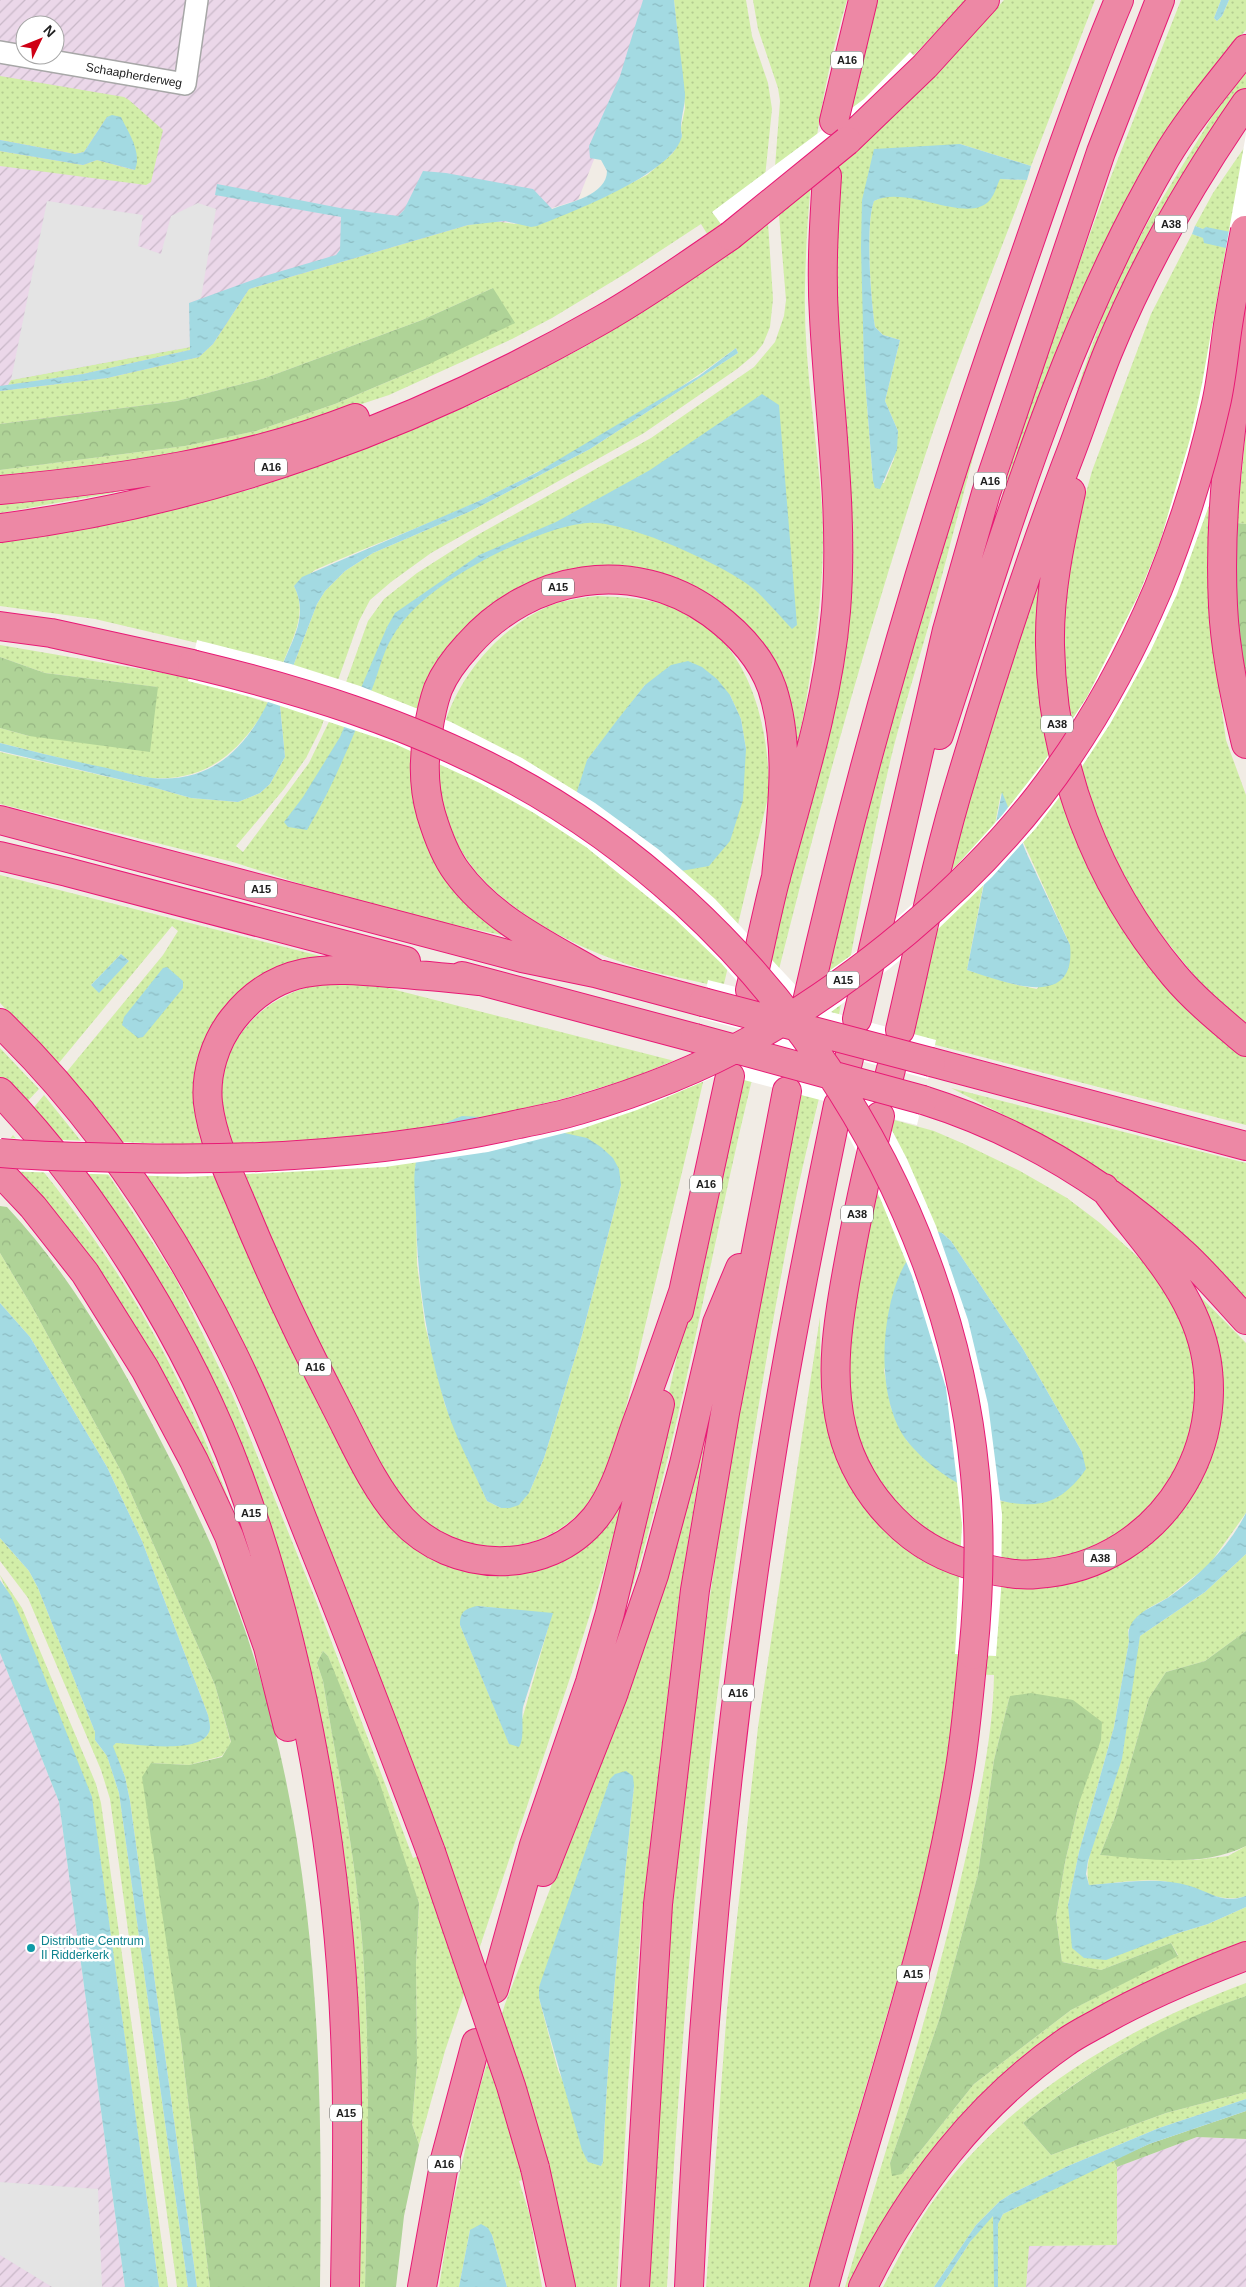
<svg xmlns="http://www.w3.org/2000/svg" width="1246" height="2287" font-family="Arial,sans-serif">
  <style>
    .industrial { fill: url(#industrial-furrows); fill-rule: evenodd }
    .grass { fill: url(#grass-dots); fill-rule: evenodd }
    .forest { fill: url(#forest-crowns) }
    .parking { fill: #e4e4e4 }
    .water { fill: url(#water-ripples) }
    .pier { fill: #fff }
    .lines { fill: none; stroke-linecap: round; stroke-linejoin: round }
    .tertiary-casing { stroke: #a7a7a7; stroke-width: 24 }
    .motorway-casing { stroke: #e81975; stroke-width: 30 }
    .tertiary { stroke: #fff; stroke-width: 21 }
    .motorway { stroke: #ed88a5; stroke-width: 28 }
    .motorway-bridge-casing { stroke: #e81975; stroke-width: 30; stroke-linecap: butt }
    .motorway-bridge { stroke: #ed88a5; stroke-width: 28 }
    .culture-dot { fill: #0f9aa8; stroke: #fff; stroke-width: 2 }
    .labels { text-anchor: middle; stroke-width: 5; stroke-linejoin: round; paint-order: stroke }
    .shield { fill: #fff; stroke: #636363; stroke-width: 1 }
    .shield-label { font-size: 11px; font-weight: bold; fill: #202020 }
    .street-label { font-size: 12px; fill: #202020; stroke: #fff }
    .culture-label { font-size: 12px; fill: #0d838f; stroke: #fff; text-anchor: start }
  </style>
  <defs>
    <pattern id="industrial-furrows" width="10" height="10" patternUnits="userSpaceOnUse" patternTransform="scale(1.25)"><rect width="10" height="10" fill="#ebd7e9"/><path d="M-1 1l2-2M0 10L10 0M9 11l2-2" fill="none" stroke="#c9b8c8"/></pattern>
    <pattern id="grass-dots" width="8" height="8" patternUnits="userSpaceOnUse" patternTransform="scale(1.25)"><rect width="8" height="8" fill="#d2eea8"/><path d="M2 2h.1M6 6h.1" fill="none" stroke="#b4cc90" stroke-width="1.8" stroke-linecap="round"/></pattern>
    <pattern id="forest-crowns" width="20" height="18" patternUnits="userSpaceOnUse" patternTransform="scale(1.25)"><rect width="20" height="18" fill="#afd397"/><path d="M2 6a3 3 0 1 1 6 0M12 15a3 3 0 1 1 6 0" fill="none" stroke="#96b582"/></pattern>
    <pattern id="water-ripples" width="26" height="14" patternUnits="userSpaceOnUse" patternTransform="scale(1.25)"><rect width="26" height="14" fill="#a3dae2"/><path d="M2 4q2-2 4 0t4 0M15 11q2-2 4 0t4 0" fill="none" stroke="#8cbbc2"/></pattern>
  </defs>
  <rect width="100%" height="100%" fill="#f1ece5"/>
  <path class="industrial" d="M0,0H653L651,15L578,200L263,297L225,388L0,438ZM25,25H55V55H25Z
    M0,1653L59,1802L125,2287H0Z
    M1197,2137L1246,2139V2287H1026L1028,2246L1117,2245V2167Z"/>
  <path class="grass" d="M674,0H746L752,36L768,83L772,109L765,177L773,299L770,327L763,344L755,354L737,369L644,433L431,553L391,582L370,600L359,621L321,728L306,758L284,789L236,846L243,852L309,763L340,699L368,621L384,599L417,573L472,538L651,438L754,367L775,342L784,316L786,300L775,167L780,101L778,88L758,29L753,0H847C819,95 807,187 805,286C803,360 817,435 822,509C825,561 820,611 812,663C807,696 802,729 793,761L790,727L706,598L554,582L439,677L428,830L525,940L378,909L233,862L0,804V752L152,787L191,798L238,802L260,793L270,784L285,757L280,706L287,682L317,604L325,591L345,571L373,553L471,511L590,449L738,353L736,348C657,407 568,459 479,501C425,526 369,546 315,570L294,586C308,613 293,637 283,663L95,619L0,606V541L249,490L435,420L488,397L586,346L722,258L701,224L628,272L552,318L512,339L389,395L227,448L0,484V470L185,446L256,431L335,404L425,366L493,288L422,320L265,378L177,401L0,424V391L107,378L199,357L213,344L249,289L468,225L493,221L515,224L546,222L604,197L647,175L673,153L682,136L681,128L685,108Z
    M874,0H967L911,58L931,80L1004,0H1095L1031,166L960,144L862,200L864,367L873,481L884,483L894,459L898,431L885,401L900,340L883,335L875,327C871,300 865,224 874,201C897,189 927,201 951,206L1000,179L1027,180C993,271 955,363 925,456C857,663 801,875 750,1088C707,1266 679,1448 621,1623L632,1559L725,1140L807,804L828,730L837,206L842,130Z
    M1181,0H1221L1214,18L1217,21L1222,16L1229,0H1246V30L1228,50L1119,214L996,516L1033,390L1110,179Z
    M1246,72V91L1130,279L1076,392L1110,294L1148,222L1212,117Z
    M0,76L124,97L129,100L163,130L151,182L146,185L0,166V151L83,165L97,160L134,170L107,117L84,152L75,154L0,140Z
    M1246,145V235L1203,229L1195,226L1213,193Z
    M1192,234L1246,251V524L1236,523L1214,654L1226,740L1246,795V1024L1202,985L1155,927L1138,903L1120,871L1089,799L1064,710L1062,625L1072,544L1092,471L1151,314Z
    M190,347V350L83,374L8,385L11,380Z
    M982,422C965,489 947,557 929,624C916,670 901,716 890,762C870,845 857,930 839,1014C824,1082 805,1150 792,1218C724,1571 685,1929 667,2287H647L652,2155L672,1905L701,1659L737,1409L810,1035L880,751Z
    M174,479L107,494L0,513V495Z
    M1049,546L1085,847L1246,1052V1125L905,1037C942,870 996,708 1049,546ZM1001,793L1070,945L1037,989L1013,984L967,970Z
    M598,596C618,597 639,598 659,603C745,625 769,715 769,793L723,988C697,981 669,976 642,969C590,953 537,928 496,892C459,860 436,810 438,761C441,697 489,633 547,607C563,600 581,598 598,596ZM645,685L730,695L741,719L746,749L587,760Z
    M0,645L181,676L269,703C243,748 209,782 152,778C138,777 122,772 108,769C71,761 36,752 0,743V728L29,736L157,687L45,673L0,657Z
    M0,875L336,960L290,966L199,1081L377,1503L513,1568L626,1490L603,1573L570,1678L445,2051L419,2145L412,2124L417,2064L416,1965L419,1903L328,1656L323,1651L317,1663L323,1681C337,1766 355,1852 362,1939C371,2055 368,2171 365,2287H356L352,1972L251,1478L30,1112L44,1095L110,1177L175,1277L233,1396L315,1598L413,1858L442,1848L267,1420L60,1080L163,955L178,931L172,926L58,1064L0,1003ZM121,954L129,961L99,992L91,985ZM477,1606L552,1614L521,1723L509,1743L460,1625Z
    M330,983L363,984L388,988L706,1069C688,1151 667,1232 648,1314C635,1366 618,1468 584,1508C543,1555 468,1561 422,1520C394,1494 377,1455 359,1423C345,1396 330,1370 316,1343C299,1307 284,1268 268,1231C256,1203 241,1176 232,1148C225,1128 219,1099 223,1078C231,1025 279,988 330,983ZM415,1166L621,1185L582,1335L544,1458L529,1493L501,1508L487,1501L445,1405L425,1325L417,1264Z
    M0,1048L39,1089L25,1104L0,1077Z
    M951,1088L1246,1163V1304L1086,1163L1035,1131Z
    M887,1118L934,1131L962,1143L1020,1171L1067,1198L1100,1223L1157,1274L1193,1335L1199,1397L1183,1459L1145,1516L1092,1551L1031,1562L992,1559L961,1550L919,1526L885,1493L869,1468L850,1414L846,1339ZM942,1233L951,1241L1023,1349L1082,1452L1042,1503L996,1501L907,1441L891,1408L884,1370Z
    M13,1135C79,1212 138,1296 181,1387C207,1442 229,1499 250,1556L0,1151Z
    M0,1253L34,1310L123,1475L215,1685L231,1743L222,1756L189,1765L151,1763L181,2041L210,2287H197L130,1801L125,1777L112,1746L116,1743L207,1736L210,1729L208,1715L142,1541L107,1467L30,1337L0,1303Z
    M1194,1290L1246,1343V1513L1209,1565L1167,1598L1147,1609L1128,1630L1129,1641L1114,1727L1079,1852L1068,1905L1172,1935L1208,1924L1246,1907V1945L1071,2029L852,2287H845C886,2147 932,2008 964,1865C978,1803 993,1739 994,1675L962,1674L936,1847L831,2206L810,2287H706L727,2009L758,1727L820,1317L821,1396L830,1440L859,1501L878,1524L910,1551L935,1566L965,1579H1057L1200,1471ZM1009,1699L1079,1803L1065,1862L1056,1917L1062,1962L1101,1970L1171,1943L1178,1955L1071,2010L974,2084L902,2174L890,2163L939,2020L978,1874L994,1760Z
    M711,1403L679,1597L642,1915L628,2085L617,2287H568L544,2174L519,2181L530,2216L542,2287H507L492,2235L470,2230L459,2287H439L451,2211L479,2090L505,2004L581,1810ZM634,1786C621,1911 608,2036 603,2162L601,2166L558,2070L539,1998V1987Z
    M0,1538L29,1571L38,1588L95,1732V1740L107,1756L119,1793L188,2287H177L110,1799L101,1770L28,1598L0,1561Z
    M1246,1554V1631L1205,1661L1166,1672L1149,1698L1115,1817L1100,1855L1195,1860L1228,1856L1246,1846V1896C1219,1905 1191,1885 1163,1881C1141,1878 1111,1884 1089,1885C1082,1857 1102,1825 1109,1797C1122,1744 1128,1689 1140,1636L1205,1592Z
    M0,1575L22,1608L96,1784L101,1803L168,2287H159L94,1814L23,1623C19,1615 0,1578 0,1575Z
    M1246,1983V1996C1165,2024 1089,2069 1023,2123L1051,2155L1166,2113L1246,2092V2099L1159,2128L1068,2166L1011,2194L1000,2201L976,2225L934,2287H883C900,2255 917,2222 939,2193C1015,2092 1130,2026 1246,1983Z
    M1113,2160L1117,2167V2245L1029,2246L1026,2287H998V2224L1003,2214Z
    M994,2216V2287H941L970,2242L990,2217Z"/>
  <path class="forest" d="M493,288L515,323L425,366L335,404L256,431L185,446L0,470V424L177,401L265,378L422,320Z
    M1236,523L1246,524V698L1234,615Z
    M0,657L45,673L158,687L150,752L29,736L0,728Z
    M0,1206L7,1207C66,1270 109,1343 149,1418C191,1498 231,1581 257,1667C319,1868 323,2079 320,2287H210L181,2041L142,1777L151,1763L189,1765L222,1757L231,1742L215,1685L123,1475L34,1310L0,1253Z
    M1246,1631V1846C1202,1868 1148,1859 1100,1855L1115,1817L1149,1698L1166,1672L1205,1661Z
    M323,1651L328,1656L380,1784L419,1903L416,1965L417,2064L412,2124L419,2145L404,2216L396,2287H365C368,2171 371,2055 362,1939C355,1852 337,1766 323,1681L317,1663Z
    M1031,1693L1073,1700L1102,1722L1101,1740L1079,1803L1065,1862L1056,1917L1062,1962L1101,1970L1171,1943L1178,1956L1071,2010L974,2084L902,2174L892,2176L890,2163L939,2020L978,1874L994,1760L1009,1699L1010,1696Z
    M1246,1996V2092L1166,2113L1051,2155L1023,2123C1089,2070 1165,2023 1246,1996Z
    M1246,2111V2139L1197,2137L1117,2167L1113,2160L1149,2144Z"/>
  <path class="parking" d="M47,201L143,215L138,246L161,254L171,216L198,203L216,209L201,298L189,303L190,347L11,380Z
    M0,2182L98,2189L102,2287H52L0,2255Z"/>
  <path class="water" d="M643,0H674C677,31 682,63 685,94C685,106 681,117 681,128C681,133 683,135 681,139C669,175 572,212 537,226L531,227L505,221L468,225L249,289L213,344L199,357L107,378L0,391V386L83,374L190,350L189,303L258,278L336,255L340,250L341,217L215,195L217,184L340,208L398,216L404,210L423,171L446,173L533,189L552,209C570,202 607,195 607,171L601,160L590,158L589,146L620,76Z
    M1221,0H1229L1222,16L1217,21L1214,18Z
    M112,115L121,117C129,134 142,152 135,170L97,160L83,165L0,151V140L75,154L84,152L107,117Z
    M960,144L1031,166L1027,180L1000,179C997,185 995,194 990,200C968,226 907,184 874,201C865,224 871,301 875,327L883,335L900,340L885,401L898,431L897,450L880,489L875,488L873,481L864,367L861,247L862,200L874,149Z
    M1195,226L1203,229L1206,227L1246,235L1226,248L1204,243L1203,238L1192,234Z
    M736,348L738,353L590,449L471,511L373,553L345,571L325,591L317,604L287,682L280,706L285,757L270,784L260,793L238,802L191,798L152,787L0,751V743C36,752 71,761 107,768C122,772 137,776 152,778C223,785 260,731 280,672C290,642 310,618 294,586L302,577L479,501L536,473L699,376Z
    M762,394L779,405L797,625L792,629C780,616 768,602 755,590C727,566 625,520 588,523C556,525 503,549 475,565C445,582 411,605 393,636C383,651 379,672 372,689C353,737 334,785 307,830L288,827L284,822L303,797L340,737L387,627L395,613L479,555L556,522L650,470Z
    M688,661L702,667L717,679L730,695L741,719L746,749L743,800L730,841L709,866L681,871L571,810L587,760L618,719L645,685L671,665Z
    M1002,792L1027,854L1070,945C1077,1013 1002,981 967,970Z
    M121,954L129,961L99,993L91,985Z
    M167,967L183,981V988L143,1037L138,1038L122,1025L124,1017L163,968Z
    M462,1116L497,1118L587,1138L601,1147L613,1158L619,1169L621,1185L582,1335L544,1458L529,1493L519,1505L510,1508H501L487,1501C473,1469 455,1437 445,1404C426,1342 417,1278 416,1214C415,1192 411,1167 421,1147C428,1130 446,1122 462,1116Z
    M936,1231L942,1233L951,1241L1023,1349L1082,1452L1086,1469C1076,1484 1060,1500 1042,1503C996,1511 936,1477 908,1442C876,1402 880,1319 900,1274C907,1257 921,1241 936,1231Z
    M0,1303L30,1337L107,1467L142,1541L208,1715C209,1721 212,1729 208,1734C197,1754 136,1744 116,1743L113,1746L125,1777L130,1801L197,2287H188L119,1793L107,1756L95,1740V1732L38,1588L29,1571L0,1538Z
    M1246,1513V1554L1205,1592L1140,1636L1122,1759L1088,1861L1086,1874L1089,1885C1122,1883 1158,1876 1190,1886C1212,1893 1222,1904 1246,1896V1907L1208,1924L1172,1935L1106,1960L1084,1958L1072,1948L1068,1905L1079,1852L1114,1727L1129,1641C1128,1632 1128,1628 1134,1620C1143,1609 1157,1605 1169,1597C1200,1575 1229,1547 1246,1513Z
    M0,1580L11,1596L23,1623L92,1797L159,2287H125L59,1802L0,1653Z
    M477,1606L553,1613L523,1707C521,1719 525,1738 519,1747L509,1744L460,1625C460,1611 465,1609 477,1606Z
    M626,1771L633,1776L634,1786C621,1911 608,2036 603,2162L601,2166L588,2162L582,2150L539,1998V1987L610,1779L615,1774Z
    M1246,2099V2111L1149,2144L1003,2214L998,2224V2287H994L993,2216L970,2242L941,2287H934L976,2225L1000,2201L1011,2194L1068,2166L1159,2128Z
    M481,2224L488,2228L492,2235L507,2287H459L470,2230Z"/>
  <path class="pier" d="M910,52L935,76L832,172L738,247L712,212L864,99Z
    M1246,134V429L1239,500H1211L1177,594L1151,650L1110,724L1077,774L1036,828L992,877L937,930L889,969L831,1012L936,1040L928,1079L850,1058L856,1069L926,1087L917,1125L885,1117L907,1159L936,1226L968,1320L988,1404L1002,1514L1001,1590L996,1656L955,1654L962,1525L946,1388L912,1276L880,1198L851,1141L828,1102L721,1074L637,1110L581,1129L488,1152L385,1167L188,1177L0,1171V1138L176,1144L278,1142L376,1135L494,1116L566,1098L632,1078L690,1054L692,1052L698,1027L728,1035L740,1029L700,1018L708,980L744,989L721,963L674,918L586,847L534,813L480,783L393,743L259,699L188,681L197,640L291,664L360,686L451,722L522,758L595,803L658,849L715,899L801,991L867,944L957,865L1003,814L1043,763L1087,697L1139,594L1160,542L1190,439L1202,384Z"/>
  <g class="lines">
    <defs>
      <g id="tertiary">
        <path id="s1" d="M0,52L185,84L197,0"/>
      </g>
      <path id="motorway" d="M834,121L863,0
        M847,141L925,66L985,0
        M1246,315C1233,412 1218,508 1223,606C1225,652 1235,699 1246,744
        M0,490C120,479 242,462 355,418
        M1071,492C1060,542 1049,593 1050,645C1052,766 1096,882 1174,975C1195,1000 1221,1021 1246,1042
        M0,528C213,501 418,425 603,319C647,294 689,264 730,236
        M0,626L51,633L192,664
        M939,735C1003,542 1062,335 1165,159C1188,120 1218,85 1246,49
        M0,820L522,958L595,973L703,1002
        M0,856L67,872L406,961
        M595,973C547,945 491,919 457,872C445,856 437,834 431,814C423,786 423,761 428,732C430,718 433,703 438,689C445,672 456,658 468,645C530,574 633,557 711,613C737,632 761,657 772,688C792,749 781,815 776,878
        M462,976L695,1038
        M479,981C450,978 420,975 390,973C327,967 276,964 233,1019C215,1042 205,1074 208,1103C212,1136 227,1170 240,1200C269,1271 302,1341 337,1409C356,1446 374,1488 402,1519C452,1574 547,1577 595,1518C616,1492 625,1456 636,1425C652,1381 668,1336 683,1292
        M750,990C759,953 766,915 776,877C800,789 828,703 836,611C844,513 829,415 824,317C821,270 824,223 827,176
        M806,1006C861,761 932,520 1015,284C1048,189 1080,93 1119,0
        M857,1019L947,630L986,493L1101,152L1160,0
        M0,1023C97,1117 172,1230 231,1350C262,1412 286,1478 312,1543C353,1645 392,1748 431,1852
        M900,1030C920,944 937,857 963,773C994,669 1028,566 1066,465C1081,427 1093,389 1108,352C1144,264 1192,181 1246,103
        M931,1062L1246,1146
        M847,1066L849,1058
        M889,1077L891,1069
        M0,1092C97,1193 191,1346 239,1477C305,1656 341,1872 346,2062C349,2137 346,2212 345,2287
        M923,1100C1022,1131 1110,1185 1186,1256C1207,1276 1226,1298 1246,1320
        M880,1116C868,1166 857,1216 848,1266C838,1320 829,1375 842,1429C850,1463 869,1495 893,1519C918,1545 947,1560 982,1568C1000,1572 1019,1576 1037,1574C1165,1566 1246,1430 1192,1313C1171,1267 1133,1229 1104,1188
        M0,1172L33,1207L85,1273L145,1369L194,1461L229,1536L268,1647L288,1727
        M679,1311L730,1076
        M543,1872L613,1695L654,1575L684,1464L717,1323L740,1268
        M494,1989L534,1845L590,1682L610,1613L660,1404
        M535,2168L561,2287
        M422,2287L445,2159L476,2043
        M635,2287L658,1904L695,1590L725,1413L787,1091
        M689,2287C701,2014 726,1740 769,1470C788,1348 813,1226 838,1105
        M824,2287C870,2115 932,1945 960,1768C966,1730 969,1693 973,1655
        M863,2287C910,2191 978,2103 1066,2042C1077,2034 1090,2028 1102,2021C1148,1995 1196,1975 1246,1956"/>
    </defs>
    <use href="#tertiary" class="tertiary-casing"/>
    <use href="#motorway" class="motorway-casing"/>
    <use href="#tertiary" class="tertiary"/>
    <use href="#motorway" class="motorway"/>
    <defs>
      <path id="motorway-bridge" d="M730,236L847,141
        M192,664C301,690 407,723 507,776C762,912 948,1185 975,1474C981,1534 979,1595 973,1655
        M703,1002L931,1062
        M695,1038L923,1100
        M0,1153C44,1157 88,1157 132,1158C262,1161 392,1153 519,1124C539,1120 559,1116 579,1110C637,1093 698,1070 751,1040C856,981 964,892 1039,796C1087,734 1127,662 1158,589C1182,530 1202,466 1216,404C1222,378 1224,351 1228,325C1233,293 1239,261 1245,230
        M431,1852L511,2086L535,2168"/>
    </defs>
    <use href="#motorway-bridge" class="motorway-bridge-casing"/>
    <use href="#motorway-bridge" class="motorway-bridge"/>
  </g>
  <circle class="culture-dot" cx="31" cy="1948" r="5"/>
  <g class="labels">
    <g class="shield">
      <rect x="831" y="51.5" width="32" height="17" rx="4"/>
      <rect x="1155" y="215.5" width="32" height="17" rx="4"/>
      <rect x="255" y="458.5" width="32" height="17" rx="4"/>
      <rect x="974" y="472.5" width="32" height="17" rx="4"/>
      <rect x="542" y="578.5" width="32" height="17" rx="4"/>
      <rect x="1041" y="715.5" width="32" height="17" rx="4"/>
      <rect x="245" y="880.5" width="32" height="17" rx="4"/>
      <rect x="827" y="971.5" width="32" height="17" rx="4"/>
      <rect x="690" y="1175.5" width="32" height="17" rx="4"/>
      <rect x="841" y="1205.5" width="32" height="17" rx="4"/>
      <rect x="299" y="1358.5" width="32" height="17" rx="4"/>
      <rect x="235" y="1504.5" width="32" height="17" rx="4"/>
      <rect x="1084" y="1549.5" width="32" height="17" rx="4"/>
      <rect x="722" y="1684.5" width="32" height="17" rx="4"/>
      <rect x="897" y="1965.5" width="32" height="17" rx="4"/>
      <rect x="330" y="2104.5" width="32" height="17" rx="4"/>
      <rect x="428" y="2155.5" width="32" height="17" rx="4"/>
    </g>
    <g class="shield-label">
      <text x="847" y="64">A16</text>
      <text x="1171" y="228">A38</text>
      <text x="271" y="471">A16</text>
      <text x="990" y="485">A16</text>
      <text x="558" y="591">A15</text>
      <text x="1057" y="728">A38</text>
      <text x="261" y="893">A15</text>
      <text x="843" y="984">A15</text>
      <text x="706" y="1188">A16</text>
      <text x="857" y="1218">A38</text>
      <text x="315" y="1371">A16</text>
      <text x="251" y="1517">A15</text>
      <text x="1100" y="1562">A38</text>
      <text x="738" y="1697">A16</text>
      <text x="913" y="1978">A15</text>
      <text x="346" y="2117">A15</text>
      <text x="444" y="2168">A16</text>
    </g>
    <g class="street-label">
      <text dy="4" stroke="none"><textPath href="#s1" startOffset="136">Schaapherderweg</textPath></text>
    </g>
    <g class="culture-label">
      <text x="41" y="1945">Distributie Centrum<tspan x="41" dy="14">II Ridderkerk</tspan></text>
    </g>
  </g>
  <g transform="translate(40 40) rotate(47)"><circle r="24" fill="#ffffff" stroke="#a6a6a6"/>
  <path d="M0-4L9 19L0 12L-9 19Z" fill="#cf0015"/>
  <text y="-8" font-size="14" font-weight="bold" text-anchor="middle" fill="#202020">N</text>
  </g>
</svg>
